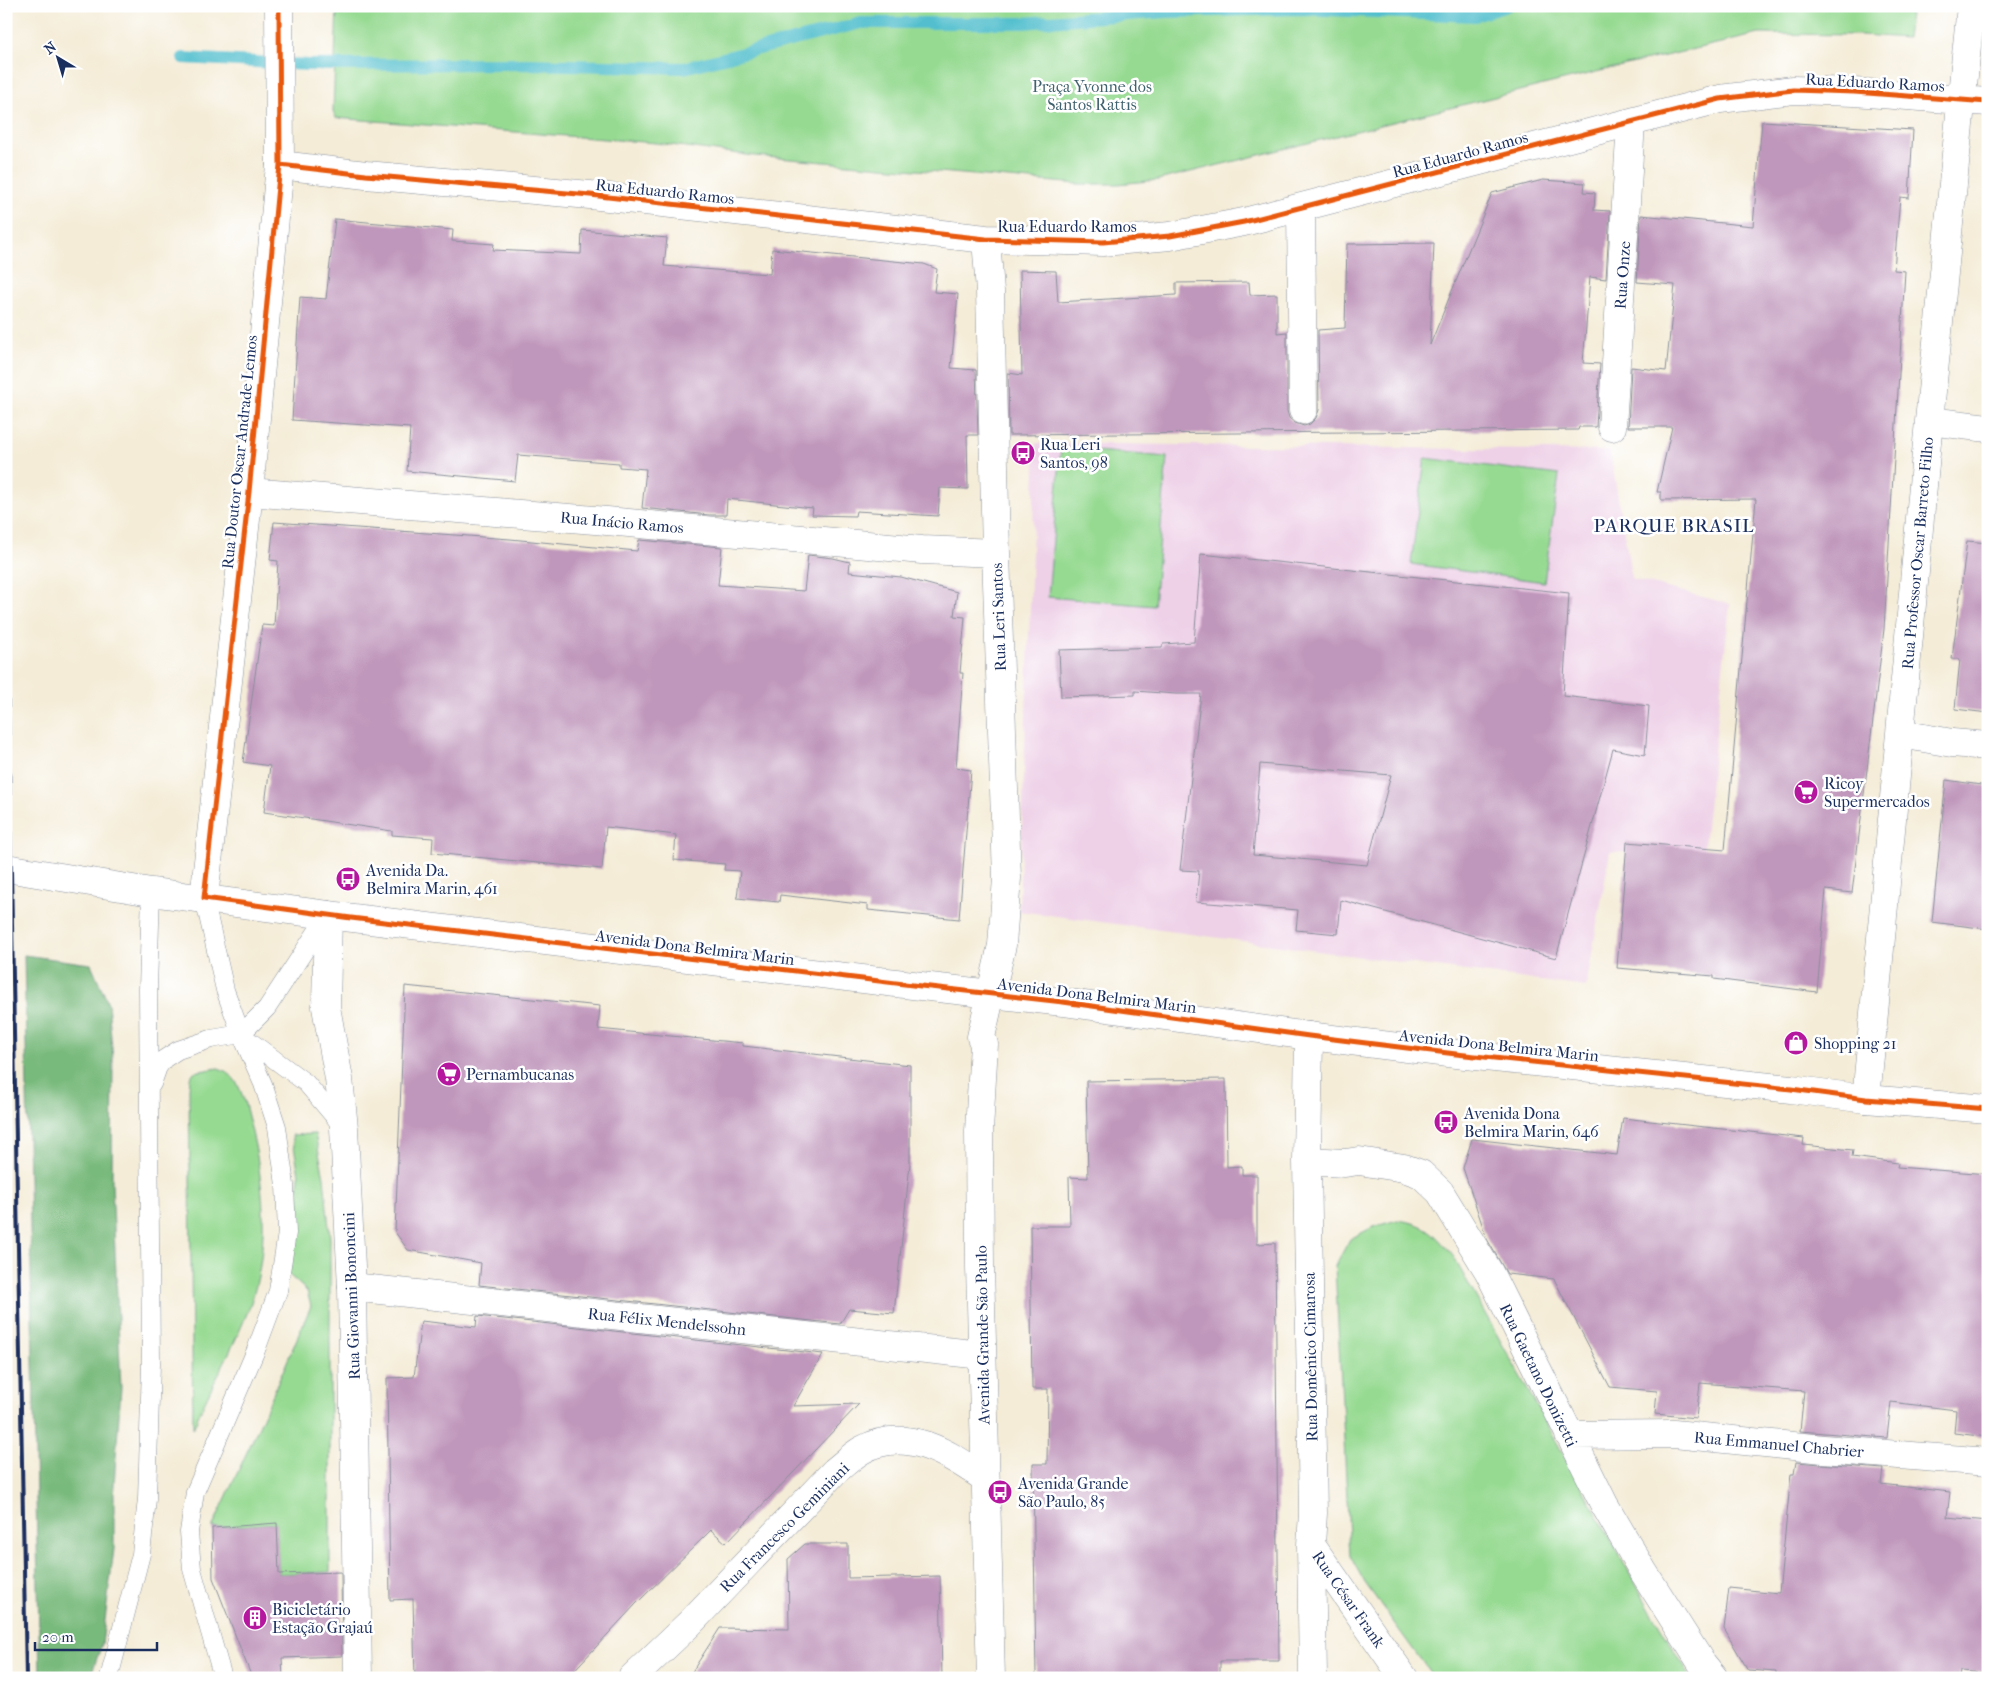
<svg xmlns="http://www.w3.org/2000/svg" width="1994" height="1684" font-family="'IM FELL French Canon',serif">
  <style>
    .built { fill: #eed0e7 }
    .green { fill: #96da92; stroke: #588478 }
    .forest { fill: #78ba7c; stroke: #4a746d }
    .lines { fill: none; stroke-linecap: round; stroke-linejoin: round }
    .stream { stroke: #53bfce; stroke-width: 12 }
    .building { fill: #c097bc; fill-rule: evenodd }
    .service-casing { stroke: #888e9a; stroke-width: 19 }
    .minor-casing { stroke: #888e9a; stroke-width: 29 }
    .tertiary-casing { stroke: #888e9a; stroke-width: 29 }
    .primary-casing { stroke: #888e9a; stroke-width: 29 }
    .service { stroke: #fff; stroke-width: 18 }
    .minor { stroke: #fff; stroke-width: 28 }
    .tertiary { stroke: #fff; stroke-width: 28 }
    .primary { stroke: #fff; stroke-width: 28 }
    .rail { stroke: #1b2f5e; stroke-width: 4 }
    .cycleway-casing { stroke: #fff; stroke-width: 8 }
    .cycleway { stroke: #e8590c; stroke-width: 5 }
    .labels { text-anchor: middle; stroke-width: 5; stroke-linejoin: round; paint-order: stroke }
    .street-label { font-size: 16px; fill: #1b2f5e; stroke: #fff }
    .park-label { font-size: 16px; fill: #40626e; stroke: #fff }
    .poi-label { font-size: 16px; fill: #1b2f5e; stroke: #fff; text-anchor: start }
    .quarter-label { font-size: 19px; letter-spacing: 1px; fill: #1b2f5e; stroke: #fff }
  </style>
  <rect width="100%" height="100%" fill="#fff"/>
  <filter id="ink" filterUnits="userSpaceOnUse"><feTurbulence type="fractalNoise" baseFrequency=".02" numOctaves="2"/><feDisplacementMap in="SourceGraphic" scale="10" xChannelSelector="R" yChannelSelector="G"/><feConvolveMatrix kernelMatrix="1 2 1 2 8 2 1 2 1" color-interpolation-filters="sRGB"/></filter>
  <filter id="wash" filterUnits="userSpaceOnUse"><feTurbulence type="fractalNoise" baseFrequency=".0096" numOctaves="4" result="noise"/><feDisplacementMap in="SourceGraphic" scale="20" xChannelSelector="R" yChannelSelector="G"/><feGaussianBlur stdDeviation="1.12" result="paint"/><feColorMatrix in="noise" values="0 0 0 0 0 0 0 0 0 0 0 0 0 0 0 0 0 1.4 0 .05"/><feComposite in="paint" operator="in"/></filter>
  <g filter="url(#wash)">
    <rect width="100%" height="100%" fill="#f4ecd7"/>
    <path class="built" d="M1036,443L1610,451L1632,579L1730,604L1703,855L1610,852L1586,987L1019,911Z"/>
    <path class="green" d="M337,6H1911L1907,38L1862,35L1759,34L1596,72L1158,180L1118,184H1078L755,156L656,143L336,118L333,112Z
      M1061,448L1167,457L1154,606L1048,597Z
      M1425,458L1559,475L1544,582L1411,564Z
      M218,1068C240,1074 244,1101 249,1120C265,1181 271,1252 248,1311C232,1352 209,1388 193,1429L189,1089L190,1078L194,1072Z
      M315,1134L324,1177L330,1238V1572L279,1574L276,1523L212,1528L264,1415L311,1306L307,1291L288,1274L297,1236L299,1174L292,1135Z
      M1397,1220C1428,1224 1434,1233 1453,1256L1652,1613L1691,1678H1434L1365,1583L1350,1556L1335,1266L1350,1239L1373,1227Z"/>
    <path class="forest" d="M24,955L91,964L108,1003L113,1059L112,1183L121,1388L114,1484V1549L102,1644L90,1678H40Z"/>
    <g class="lines">
      <path class="stream" d="M183,58L309,65L527,64L684,68L861,23H1023L1166,12L1300,9L1475,16L1507,6"/>
    </g>
    <g id="blocks">
      <path class="building" d="M1762,121L1913,130L1909,198L1900,197L1894,270L1905,271L1884,629L1852,893L1826,890L1817,992L1714,979V976L1617,968L1627,842L1725,850L1756,499L1661,500V492H1657L1672,427H1628L1631,367L1666,371L1675,285L1637,282L1641,215L1753,226Z
        M1543,180L1585,183L1584,192L1595,193L1594,210L1610,211L1606,279L1590,277L1583,363L1600,364L1596,427H1579L1578,430L1009,435L1008,373L1022,375L1020,270L1056,271L1058,302L1176,295V283L1249,282L1250,295L1277,294V333L1287,332V411L1289,418L1295,423L1304,426L1310,424L1316,418L1319,410L1318,330L1345,328L1347,244L1434,243L1430,345L1492,193Z
        M335,219L453,230L452,241L494,244L493,250L581,254L582,230L667,238L664,266L740,272L770,274L772,249L924,264L937,269L934,292L958,294L951,368L976,370L978,435H967L968,489L940,488L938,516L856,511L855,516L812,515L813,508L727,499L726,515H709L642,508L646,469L619,467V463L518,455L515,481L407,471L410,428L292,420L300,297L326,299Z
        M274,522L510,539L637,551L639,540L722,547L718,585L804,591L808,555L833,558L850,562L849,572L901,577L957,592L954,616L965,617L960,673H963L956,768L971,770L959,919L868,910V905L780,895L779,902L737,898L740,871L724,870L725,864L674,860L676,835L606,827L602,869L432,853L433,838L392,835V831L264,812L270,766L243,762L262,625L274,626L278,561L270,560Z
        M1967,541L1988,543V713L1955,709L1960,659H1952Z
        M1201,554L1569,593L1563,696L1649,706L1645,755L1613,749L1556,958L1341,900L1338,934L1296,930L1298,910L1196,902L1199,871L1180,870L1201,694H1176L1135,691V695L1061,697L1059,650L1162,647L1163,644L1194,642ZM1260,764L1391,775L1367,865L1253,855Z
        M1946,780L1988,786V929L1932,922Z
        M405,986L600,1006L598,1029L743,1043V1046L910,1065V1164L894,1313L849,1309L840,1324L479,1285L481,1263L408,1250L395,1232Z
        M1226,1079L1227,1167L1242,1166V1175H1257V1244L1275,1243L1279,1661H1220V1673L1212,1672V1678H1036L1033,1464H1047L1048,1389H1032L1030,1226H1070L1069,1177L1088,1178L1086,1081Z
        M1623,1118L1804,1138L1803,1145L1853,1150L1852,1157L1898,1163L1897,1167L1988,1174V1437L1954,1433L1956,1410L1891,1402L1887,1438L1800,1431L1804,1391L1700,1383L1696,1418L1655,1414L1657,1391L1610,1387L1554,1279L1507,1274L1487,1239L1463,1168L1472,1139L1617,1155Z
        M477,1316L823,1354L793,1406L859,1404L726,1543L711,1530L636,1604L567,1678H415L413,1599L390,1600L387,1378L414,1377L421,1321L476,1327Z
        M1796,1462L1883,1469L1881,1484L1950,1492L1947,1517L1988,1521V1560L1983,1610L1988,1611L1986,1673L1960,1671L1959,1678H1776V1672L1748,1670L1724,1629L1729,1588L1779,1593L1791,1474H1794Z
        M277,1523L279,1574L341,1572L342,1656L282,1658L283,1678H252L213,1578L212,1528Z
        M805,1544H848V1578L940,1576L942,1678H688L720,1628L789,1629L788,1559Z"/>
    </g>
  </g>
  <g filter="url(#ink)">
    <use href="#blocks" fill-opacity="0" stroke="#888e9a" stroke-width="1"/>
    <g class="lines">
      <defs>
        <path id="service" d="M204,898L225,990L241,1034L263,1084L277,1127L285,1185L287,1233L278,1291L256,1350L195,1492L189,1532L192,1569L223,1678
          M243,1036L306,1083L343,1127
          M152,1084L158,1067L164,1059L178,1050L211,1039L241,1034L267,1008L327,916
          M109,1678L141,1554L147,1499L151,1364L148,989L151,892"/>
        <path id="minor" d="M280,165L366,175L590,195L986,239L1103,242L1170,236L1244,222L1720,99L1793,90L1854,92L1988,102
          M1301,208L1303,410
          M986,239L990,291L996,553L1007,878L1002,945L981,1037L984,1044L979,1131L980,1267L991,1678
          M1929,421L1988,428
          M1612,427L1631,123
          M249,492L607,521L922,550L996,553
          M1901,734L1952,743L1988,746
          M1309,1036L1307,1161L1313,1513L1311,1545L1313,1678
          M1866,1099L1929,421L1971,6
          M1307,1161L1345,1163L1359,1161L1404,1168L1421,1174L1440,1192L1489,1272L1604,1504L1643,1571L1701,1662L1714,1678
          M352,1287L982,1355
          M1569,1435L1674,1434L1823,1449L1988,1462
          M1311,1545L1404,1678
          M632,1678L689,1624L835,1471C844,1464 853,1455 862,1450C906,1425 949,1454 985,1478"/>
        <path id="tertiary" d="M204,898L249,492L280,165L279,6
          M328,915L326,1007L339,1079L344,1128L352,1287L358,1678"/>
        <path id="primary" d="M6,868L151,892L328,915L921,986L1063,1002L1309,1036L1456,1054L1791,1089L1866,1099L1988,1109"/>
      </defs>
      <use href="#service" class="service-casing"/>
      <use href="#minor" class="minor-casing"/>
      <use href="#tertiary" class="tertiary-casing"/>
      <use href="#primary" class="primary-casing"/>
      <use href="#service" class="service"/>
      <use href="#minor" class="minor"/>
      <use href="#tertiary" class="tertiary"/>
      <use href="#primary" class="primary"/>
      <path class="rail" d="M6,602L26,1678"/>
      <defs>
        <path id="cycleway" d="M279,6L280,165L249,492L204,898L351,918L921,986L1063,1002L1309,1036L1456,1054L1791,1089L1866,1099L1988,1109
          M280,165L366,175L590,195L986,239L1103,242L1170,236L1244,222L1720,99L1793,90L1854,92L1988,102"/>
      </defs>
      <use href="#cycleway" class="cycleway-casing"/>
      <use href="#cycleway" class="cycleway"/>
    </g>
  </g>
  <defs>
    <symbol id="bus-disc" viewBox="-11 -11 22 22"><circle r="9.5" fill="#b5179e" stroke="#fff"/><path d="M-5-6H5V4H4V6H2V4H-2V6H-4V4H-5ZM-3.5-4V0h7V-4ZM-3.5 1.2v1.5H-2V1.2ZM2 1.2v1.5H3.5V1.2Z" fill="#fff"/></symbol>
    <symbol id="supermarket-disc" viewBox="-11 -11 22 22"><circle r="9.5" fill="#b5179e" stroke="#fff"/><path d="M-6-5.5h2.5l.6 2H6L4.5 2H-2.5L-4.4-4H-6ZM-1.5 3.2a1.3 1.3 0 1 0 .1 0ZM3 3.2a1.3 1.3 0 1 0 .1 0Z" fill="#fff"/></symbol>
    <symbol id="shop-disc" viewBox="-11 -11 22 22"><circle r="9.5" fill="#b5179e" stroke="#fff"/><path d="M-5-2.5h2.3a2.7 3.5 0 0 1 5.4 0H5L5.5 6h-11ZM-1.5-2.5h3a1.5 2.3 0 0 0-3 0Z" fill="#fff"/></symbol>
    <symbol id="building-disc" viewBox="-11 -11 22 22"><circle r="9.5" fill="#b5179e" stroke="#fff"/><path d="M-4-6H4V6H1V3H-1V6H-4ZM-2.5-4.3h1.7v1.8h-1.7ZM.8-4.3h1.7v1.8H.8ZM-2.5-1h1.7V.8h-1.7ZM.8-1h1.7V.8H.8Z" fill="#fff"/></symbol>
  </defs>
  <g fill-rule="evenodd">
    <use href="#bus-disc" x="1009" y="439" width="28" height="28"/>
    <use href="#supermarket-disc" x="1792" y="778" width="28" height="28"/>
    <use href="#bus-disc" x="334" y="865" width="28" height="28"/>
    <use href="#shop-disc" x="1782" y="1029" width="28" height="28"/>
    <use href="#supermarket-disc" x="435" y="1060" width="28" height="28"/>
    <use href="#bus-disc" x="1432" y="1108" width="28" height="28"/>
    <use href="#bus-disc" x="986" y="1478" width="28" height="28"/>
    <use href="#building-disc" x="241" y="1604" width="28" height="28"/>
  </g>
  <g class="labels">
    <g class="street-label">
      <text transform="translate(1875 82) rotate(3)" y="6">Rua Eduardo Ramos</text>
      <text transform="translate(1460 154) rotate(-15)" y="6">Rua Eduardo Ramos</text>
      <text transform="translate(665 191) rotate(6)" y="6">Rua Eduardo Ramos</text>
      <text x="1067" y="232">Rua Eduardo Ramos</text>
      <text transform="translate(1622 275) rotate(-86)" y="6">Rua Onze</text>
      <text transform="translate(239 452) rotate(-84)" y="6">Rua Doutor Oscar Andrade Lemos</text>
      <text transform="translate(622 522) rotate(5)" y="6">Rua Inácio Ramos</text>
      <text transform="translate(1917 553) rotate(-85)" y="6">Rua Professor Oscar Barreto Filho</text>
      <text transform="translate(998 617) rotate(-92)" y="6">Rua Leri Santos</text>
      <text transform="translate(695 947) rotate(7)" y="6">Avenida Dona Belmira Marin</text>
      <text transform="translate(1097 995) rotate(7)" y="6">Avenida Dona Belmira Marin</text>
      <text transform="translate(1499 1045) rotate(6)" y="6">Avenida Dona Belmira Marin</text>
      <text transform="translate(351 1296) rotate(-92)" y="6">Rua Giovanni Bononcini</text>
      <text transform="translate(667 1321) rotate(6)" y="6">Rua Félix Mendelssohn</text>
      <text transform="translate(982 1335) rotate(-91)" y="6">Avenida Grande São Paulo</text>
      <text transform="translate(1310 1357) rotate(-91)" y="6">Rua Domênico Cimarosa</text>
      <text transform="translate(1539 1375) rotate(64)" y="6">Rua Gaetano Donizetti</text>
      <text transform="translate(1779 1444) rotate(5)" y="6">Rua Emmanuel Chabrier</text>
      <text transform="translate(784 1527) rotate(-45)" y="6">Rua Francesco Geminiani</text>
      <text transform="translate(1349 1599) rotate(55)" y="6">Rua César Frank</text>
    </g>
    <g class="park-label">
      <text x="1092" y="92">Praça Yvonne dos<tspan x="1092" dy="18">Santos Rattis</tspan></text>
    </g>
    <g class="poi-label">
      <text x="1040" y="450">Rua Leri<tspan x="1040" dy="18">Santos, 98</tspan></text>
      <text x="1824" y="789">Ricoy<tspan x="1824" dy="18">Supermercados</tspan></text>
      <text x="366" y="876">Avenida Da.<tspan x="366" dy="18">Belmira Marin, 461</tspan></text>
      <text x="1814" y="1049">Shopping 21</text>
      <text x="466" y="1080">Pernambucanas</text>
      <text x="1464" y="1119">Avenida Dona<tspan x="1464" dy="18">Belmira Marin, 646</tspan></text>
      <text x="1018" y="1489">Avenida Grande<tspan x="1018" dy="18">São Paulo, 85</tspan></text>
      <text x="272" y="1615">Bicicletário<tspan x="272" dy="18">Estação Grajaú</tspan></text>
    </g>
    <g class="quarter-label">
      <text x="1674" y="532">PARQUE BRASIL</text>
    </g>
  </g>
  <rect width="1994" height="1684" fill="none" stroke="#fff" stroke-width="25"/>
  <g transform="translate(58 58) rotate(322)" stroke="#ffffff" stroke-width="4" paint-order="stroke">
  <path d="M0-4L9 19L0 12L-9 19Z" fill="#1b2f5e"/>
  <text y="-8" font-size="14" font-weight="bold" text-anchor="middle" fill="#1b2f5e">N</text>
  </g>
  <path d="M35 1642v8h122v-8" fill="none" stroke="#1b2f5e" stroke-width="2.5"/>
  <text x="42" y="1642" font-size="15" fill="#1b2f5e" stroke="#ffffff" stroke-width="4" paint-order="stroke">20 m</text>
</svg>
